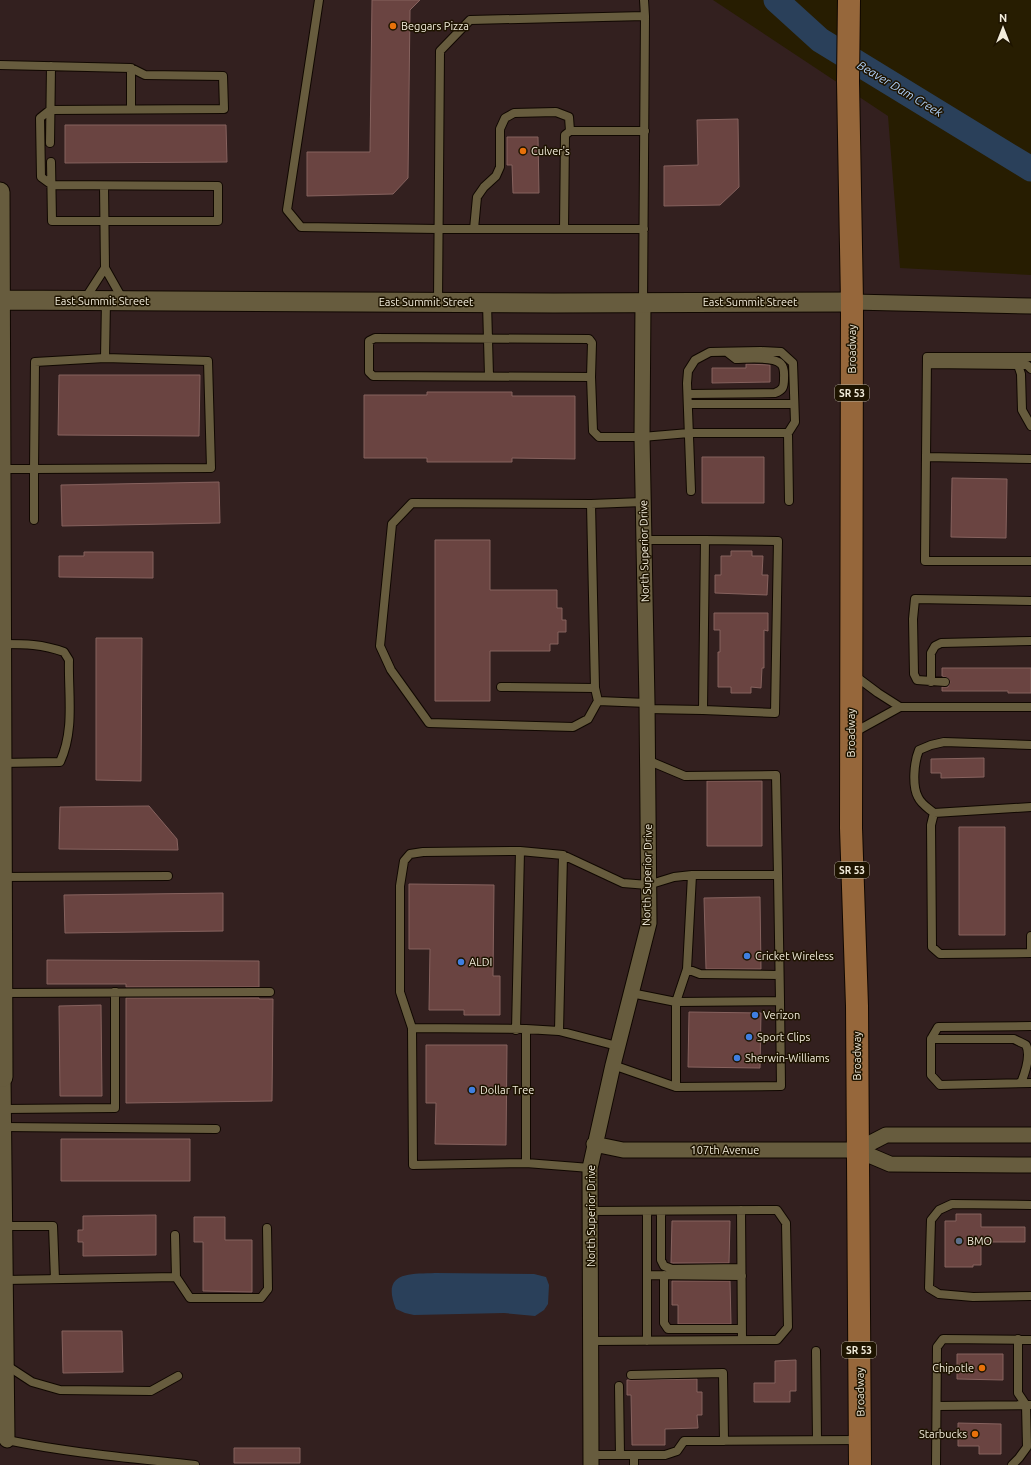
<svg xmlns="http://www.w3.org/2000/svg" width="1031" height="1465" font-family="Ubuntu,sans-serif">
  <style>
    .industrial { fill: #33201f }
    .water { fill: #2a405a }
    .lines { fill: none; stroke-linecap: round; stroke-linejoin: round }
    .river { stroke: #2a405a; stroke-width: 25 }
    .building { fill: #6a4441; stroke: #86625e }
    .service-casing { stroke: #100700; stroke-width: 10 }
    .minor-casing { stroke: #100700; stroke-width: 17 }
    .tertiary-casing { stroke: #100700; stroke-width: 21 }
    .primary-casing { stroke: #100700; stroke-width: 24 }
    .service { stroke: #675c3e; stroke-width: 8 }
    .minor { stroke: #675c3e; stroke-width: 15 }
    .tertiary { stroke: #675c3e; stroke-width: 19 }
    .primary { stroke: #96673b; stroke-width: 22 }
    .food-dot { fill: #e8710a; stroke: #1e1400; stroke-width: 1.5 }
    .shop-dot { fill: #3f7fe0; stroke: #1e1400; stroke-width: 1.5 }
    .service-dot { fill: #5c6f8a; stroke: #1e1400; stroke-width: 1.5 }
    .labels { text-anchor: middle; stroke-width: 3; stroke-linejoin: round; paint-order: stroke }
    .shield { fill: #1e1400; stroke: #b2ab99; stroke-width: 1 }
    .shield-label { font-size: 10px; font-weight: bold; fill: #f2ecdb }
    .poi-label { font-size: 11px; fill: #f2ecdb; stroke: #1e1400; text-anchor: start }
    .street-label { font-size: 11px; fill: #f2ecdb; stroke: #1e1400 }
    .water-label { font-size: 12px; font-style: italic; fill: #b1d2fa; stroke: #1e1400 }
  </style>
  <rect width="100%" height="100%" fill="#271d01"/>
  <path class="industrial" d="M0,0H713L888,116L900,268L1031,275V1465H0Z"/>
  <path class="water" d="M435,1273L534,1274L546,1277L549,1285L548,1304L544,1310L535,1316L504,1313L414,1315L405,1313L396,1309C381,1272 408,1274 435,1273Z"/>
  <g class="lines">
    <path class="river" d="M776,0L820,40L1031,169"/>
  </g>
  <path class="building" d="M372,0H420L410,10L408,178L393,194L307,196V152H370Z
    M738,119L739,187L720,205L664,206V166L698,165L697,120Z
    M65,125H226L227,162L65,163Z
    M507,137H538L539,193H513L512,165H507Z
    M746,364L770,365V382L712,383V368H746Z
    M59,375H200L199,436L58,435Z
    M427,392H512V396H575V459L512,458V462H427V458H364V395H427Z
    M702,457H764V503H702Z
    M952,478L1007,479L1006,538L951,537Z
    M219,482L220,523L62,526L61,485Z
    M435,540H490V590H557V608H562V620H566V632H558V644H550V651H490V701H435Z
    M731,551H752V556H763L762,575H768L767,595L715,593V575H721V556H731Z
    M84,552H153V578L59,577V556H84Z
    M714,613H768V631L764,630V668H762L761,688L751,687V693H731V687H718V652H720V630H714Z
    M96,638H142L141,781L96,780Z
    M942,668H1031V693H1008V691H942V687H948L950,682L948,678L942,676Z
    M984,758V777L941,778V773H931V759Z
    M707,781H762V846H707Z
    M149,806L177,839L178,850L59,849L60,807Z
    M959,827H1005V935H959Z
    M409,884L494,885L493,976H500V1015H464V1010H429L430,949H409Z
    M223,893V931L65,933L64,895Z
    M760,897L761,969H706L704,898Z
    M47,960L259,961V987H126V984H47Z
    M126,998H259V999H273L272,1101L126,1103Z
    M101,1005L102,1096H60L59,1006Z
    M689,1012L761,1013L760,1068L688,1067Z
    M426,1045H507L506,1145L435,1144L436,1103H426Z
    M61,1139H190V1181H61Z
    M956,1214H981V1227H1025V1242H981V1265H973V1267H945V1221H956Z
    M156,1215V1255L83,1256V1242H78V1230H83V1216Z
    M194,1217H225V1240H252V1292L203,1291V1242H194Z
    M672,1221H730L729,1263H671Z
    M672,1281H730L731,1324H678V1305H672Z
    M62,1331H122L123,1372L63,1373Z
    M957,1354H1003V1380L957,1379Z
    M796,1360V1391H790V1402H754V1383H775V1361Z
    M697,1379V1392H702V1415H697L698,1428L665,1429V1445H632L631,1395H627V1380Z
    M958,1423L1001,1424V1454H979V1446H958Z
    M234,1448H300V1463H234Z"/>
  <g class="lines">
    <defs>
      <path id="service" d="M319,0L287,210L301,227L438,229H644
        M644,0L645,16
        M0,65L131,68L145,75L223,76L224,109L50,110L40,118L41,177L52,185L218,186V221H52L51,162
        M131,68V109
        M50,143L51,66
        M104,186L105,268L123,300
        M474,229L477,197L484,187L496,176L500,167V129L505,118L514,113L556,112L569,117L570,131
        M564,229L565,135L570,131H645
        M85,299L105,268
        M438,302L440,51L470,20L645,16L643,303
        M487,303L489,376
        M927,364L1018,365L1021,374L1022,410L1031,426
        M1018,365H1027L1031,369
        M591,377L373,376L369,372V341L375,338L589,339L592,343L591,377L593,431L599,437H642L689,433H788L795,422L793,363L781,352L761,351L710,352L695,360L688,371L687,383L691,491
        M688,394L775,393C783,390 784,387 784,379C784,374 785,368 781,364C774,356 746,359 736,359L727,352
        M688,404H794
        M788,433L789,501
        M926,457L927,357H1031
        M1031,459L926,457L925,561H1031
        M1,469H34L35,362L105,358L106,301
        M643,502L591,504L412,503L392,524L380,646L391,670L429,723L573,727L588,719L598,701L647,703
        M591,504L595,688L598,701
        M34,520V469L211,468L208,361L105,358
        M644,540H705L703,710L647,709
        M2,644C25,644 42,644 64,652L69,660C68,694 75,730 60,762L2,763
        M931,682V653L935,646L941,643L1031,641
        M945,682L917,680L914,674L913,619L915,599L1031,601
        M501,687L595,688
        M900,707H1031
        M703,710L775,713L778,541L705,540
        M853,733L900,707L878,693L854,675
        M1031,745L944,742L931,745L919,750C914,762 912,786 918,797C921,804 928,808 934,813L931,825L932,947L940,954L1031,953
        M647,760L685,776L776,775L778,875
        M934,813L1031,807
        M3,877L168,876
        M1031,953V936
        M687,969L700,974L779,975
        M3,993L270,992
        M1031,1026L938,1027L931,1039V1075L940,1085L1031,1083
        M412,1028L526,1029L559,1031L617,1046
        M526,1029V1163
        M516,1030L520,851
        M559,1031L563,855
        M931,1039H1014C1017,1041 1023,1043 1026,1045C1031,1055 1025,1073 1021,1083
        M613,1065L676,1087L781,1086L780,1001L676,1002L631,993
        M676,1087V1002L687,969L692,875H778L780,1001
        M4,1109L115,1108V992
        M4,1127L216,1129
        M590,1168L526,1163L413,1165L412,1028L400,992V886L404,861L410,854L423,852L520,851L563,855L623,883L648,885L674,877L692,875
        M1031,1205L952,1204L939,1210L931,1220L929,1288L939,1294L973,1297L1031,1296
        M741,1210L742,1340
        M590,1211L777,1210L786,1223L788,1327L777,1340L591,1341
        M647,1211V1341
        M661,1211V1260L664,1266L672,1269L741,1268
        M5,1226H53L55,1279
        M175,1235L176,1277
        M647,1275L742,1276
        M664,1275V1323L668,1329H742
        M5,1280L176,1277L190,1298H261L268,1289L267,1228
        M816,1351L817,1440
        M6,1365L32,1382L60,1390L151,1391L178,1376
        M631,1375L723,1373L724,1441
        M619,1386L620,1455
        M937,1406L1030,1405
        M7,1440C69,1453 132,1458 195,1465
        M591,1455H665L677,1451L684,1441L860,1440
        M634,1455V1465
        M936,1465L937,1347L943,1339L1031,1340
        M1012,1465L1019,1458L1027,1447L1026,1405L1018,1393V1339"/>
      <path id="minor" d="M852,302L1031,306
        M0,1077H3L7,1440
        M594,1144L623,1150H857L890,1164L1031,1165
        M857,1150L886,1135H1031
        M591,1465L590,1168L613,1065L649,923L647,703L642,437L643,303"/>
      <path id="tertiary" d="M0,192L3,1077
        M0,300L554,303L852,302"/>
      <path id="primary" d="M849,0L848,81L852,302L851,828L857,1006L860,1465"/>
    </defs>
    <use href="#service" class="service-casing"/>
    <use href="#minor" class="minor-casing"/>
    <use href="#tertiary" class="tertiary-casing"/>
    <use href="#primary" class="primary-casing"/>
    <use href="#service" class="service"/>
    <use href="#minor" class="minor"/>
    <use href="#tertiary" class="tertiary"/>
    <use href="#primary" class="primary"/>
  </g>
  <g class="food-dot">
    <circle cx="393" cy="26" r="4"/>
    <circle cx="523" cy="151" r="4"/>
    <circle cx="982" cy="1368" r="4"/>
    <circle cx="975" cy="1434" r="4"/>
  </g>
  <g class="shop-dot">
    <circle cx="747" cy="956" r="4"/>
    <circle cx="461" cy="962" r="4"/>
    <circle cx="755" cy="1015" r="4"/>
    <circle cx="749" cy="1037" r="4"/>
    <circle cx="737" cy="1058" r="4"/>
    <circle cx="472" cy="1090" r="4"/>
  </g>
  <circle class="service-dot" cx="959" cy="1241" r="4"/>
  <g class="labels">
    <g class="shield">
      <rect x="835" y="385" width="34" height="16" rx="3"/>
      <rect x="835" y="862" width="34" height="16" rx="3"/>
      <rect x="842" y="1342" width="34" height="16" rx="3"/>
    </g>
    <g class="shield-label">
      <text x="852" y="397">SR 53</text>
      <text x="852" y="874">SR 53</text>
      <text x="859" y="1354">SR 53</text>
    </g>
    <g class="poi-label">
      <text x="401" y="30">Beggars Pizza</text>
      <text x="531" y="155">Culver's</text>
      <text x="755" y="960">Cricket Wireless</text>
      <text x="469" y="966">ALDI</text>
      <text x="763" y="1019">Verizon</text>
      <text x="757" y="1041">Sport Clips</text>
      <text x="745" y="1062">Sherwin-Williams</text>
      <text x="480" y="1094">Dollar Tree</text>
      <text x="967" y="1245">BMO</text>
      <text x="974" y="1372" text-anchor="end">Chipotle</text>
      <text x="967" y="1438" text-anchor="end">Starbucks</text>
    </g>
    <g class="street-label">
      <text x="102" y="305">East Summit Street</text>
      <text x="426" y="306">East Summit Street</text>
      <text x="750" y="306">East Summit Street</text>
      <text transform="translate(852 349) rotate(-90)" y="4">Broadway</text>
      <text transform="translate(644 551) rotate(-91)" y="4">North Superior Drive</text>
      <text transform="translate(851 733) rotate(-90)" y="4">Broadway</text>
      <text transform="translate(647 875) rotate(-89)" y="4">North Superior Drive</text>
      <text transform="translate(857 1056) rotate(-90)" y="4">Broadway</text>
      <text x="725" y="1154">107th Avenue</text>
      <text transform="translate(591 1216) rotate(-90)" y="4">North Superior Drive</text>
      <text transform="translate(860 1392) rotate(-91)" y="4">Broadway</text>
    </g>
    <g class="water-label">
      <text transform="translate(900 89) rotate(31)" y="4">Beaver Dam Creek</text>
    </g>
  </g>
  <g transform="translate(1003 28)" stroke="#1e1400" stroke-width="3" paint-order="stroke">
  <path d="M0-3L7 15L0 10L-7 15Z" fill="#f2ecdb"/>
  <text y="-6" font-size="11" font-weight="bold" text-anchor="middle" fill="#f2ecdb">N</text>
  </g>
</svg>
